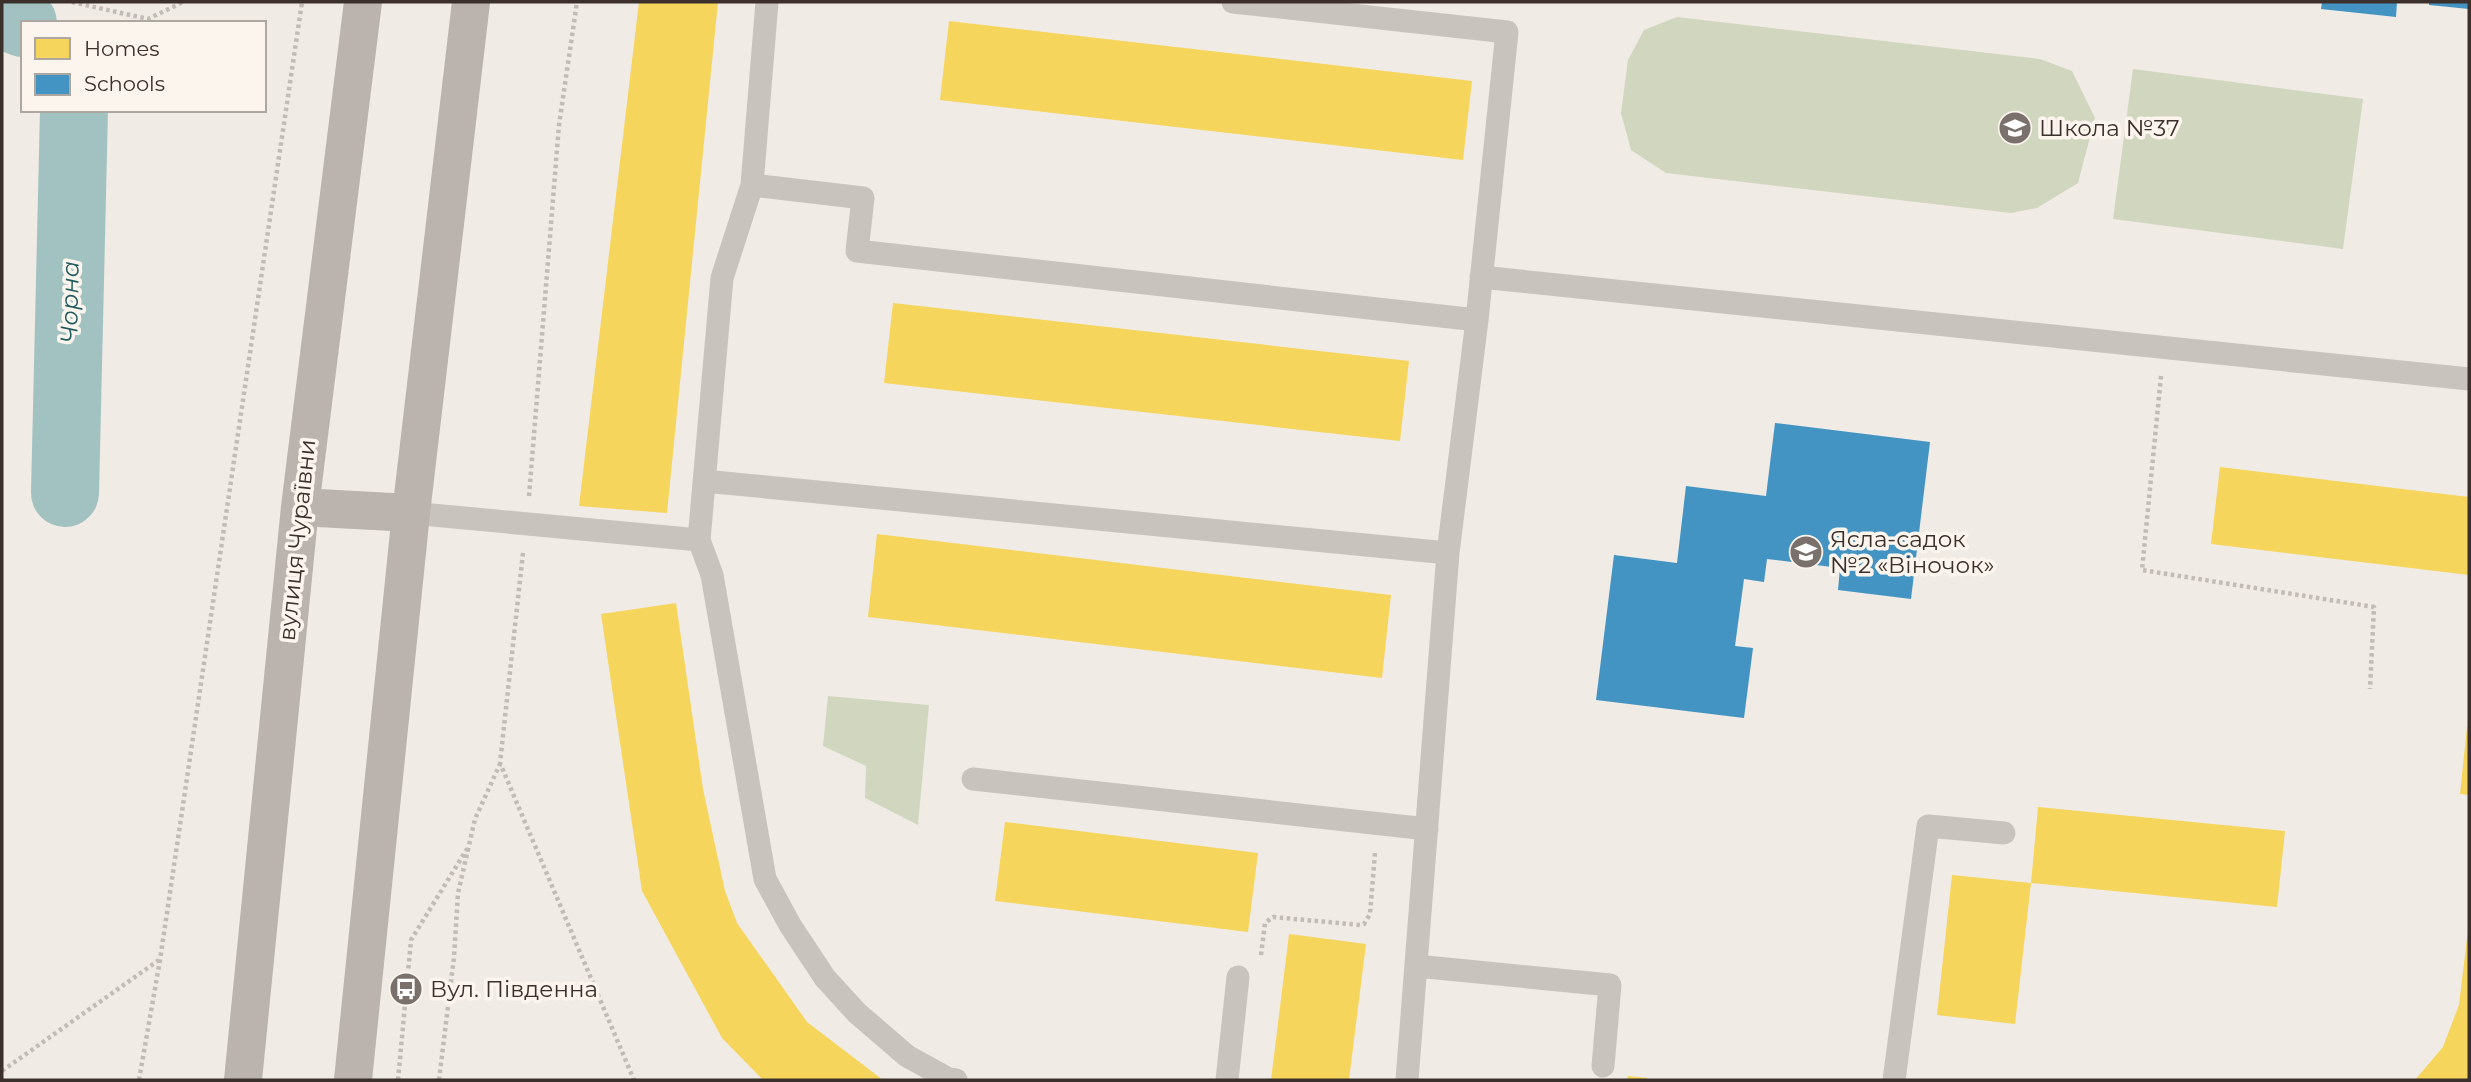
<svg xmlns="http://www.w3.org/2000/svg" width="2471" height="1082" font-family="Montserrat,sans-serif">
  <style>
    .green { fill: #d1d6bf }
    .homes { fill: #f6d55c }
    .schools { fill: #4393c3 }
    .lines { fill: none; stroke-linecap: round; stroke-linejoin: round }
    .river { stroke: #a1c2c1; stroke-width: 68 }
    .path { stroke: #c2bbb6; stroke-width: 4.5; stroke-dasharray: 3.5 3.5; stroke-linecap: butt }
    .lane { stroke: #c9c3be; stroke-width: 23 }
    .secondary { stroke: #bab3ae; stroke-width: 38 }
    .labels { text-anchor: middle; stroke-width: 7; stroke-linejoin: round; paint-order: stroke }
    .poi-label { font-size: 23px; fill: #3b302b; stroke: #fbf5ee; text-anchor: start }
    .street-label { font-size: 23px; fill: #3b302b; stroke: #fbf5ee }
    .water-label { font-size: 24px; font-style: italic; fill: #1f5a5e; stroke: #fbf5ee }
  </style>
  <rect width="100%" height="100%" fill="#f0ebe5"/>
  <path class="green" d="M1677,17L2040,59L2072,71L2095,118L2078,183L2037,208L2011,213L1666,173L1631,150L1621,113L1628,60L1644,30Z
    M2133,69L2363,99L2343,249L2113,219Z
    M828,696L929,705L918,825L865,798L866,766L823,746Z"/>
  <path class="homes" d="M639,2H718L667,513L579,506Z
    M949,21L1472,81L1463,160L940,100Z
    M893,303L1409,361L1400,441L884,383Z
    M2220,467L2469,497V575L2211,544Z
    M877,534L1391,595L1382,678L868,617Z
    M676,603L703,789L725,891L737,923L807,1022L883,1080H763L722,1038L642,891L601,614Z
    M2467,727H2469V795L2460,794Z
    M2038,807L2285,831L2277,907L2031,883Z
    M1005,822L1258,853L1248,932L995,901Z
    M1952,875L2031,883L2015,1024L1937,1015Z
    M2468,930L2469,1080H2415L2443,1047L2459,1005Z
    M1289,934L1366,944L1349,1080H1271Z
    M1628,1076L1647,1078V1080H1627Z"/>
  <path class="schools" d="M2322,2H2397L2396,17L2321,9Z
    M2429,2H2469V9L2429,5Z
    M1775,423L1930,442L1911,599L1838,590L1840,568L1767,559L1764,582L1744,579L1735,646L1753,648L1744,718L1596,700L1614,555L1677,563L1686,486L1766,496Z"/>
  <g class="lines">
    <path class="river" d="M2,15L23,23
      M65,493L74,110"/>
    <path class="path" d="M72,2L148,19L183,2
      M2161,376L2142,570L2374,607L2370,689
      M529,496L559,125L577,2
      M523,553L500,763L634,1080
      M1261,955L1265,923L1273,917L1360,925L1364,924L1370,914L1375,853
      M2,1071L159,960
      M139,1080L160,960L302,2
      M398,1080L411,940L467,849
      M439,1080L454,957L458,893L475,819L500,764"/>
    <path class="lane" d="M1233,2L1507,32L1477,320L1448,553L1407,1080
      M752,185L863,198L857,251L1477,320
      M1481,277L2469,379
      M704,481L1448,553
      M411,513L699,540L722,278L752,185L767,2
      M699,540L712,575L765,879L790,925L825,978L857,1013L907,1056L947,1078L956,1080
      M973,779L1427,829
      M1416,966L1610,985L1603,1066
      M1227,1080L1238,977
      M1894,1080L1928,826L2004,833"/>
    <path class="secondary" d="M300,507L411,513
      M243,1080L300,507L363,2
      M353,1080L411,513L471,2"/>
  </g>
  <defs>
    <symbol id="school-disc" viewBox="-11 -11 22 22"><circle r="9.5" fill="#7a716c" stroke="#fbf5ee"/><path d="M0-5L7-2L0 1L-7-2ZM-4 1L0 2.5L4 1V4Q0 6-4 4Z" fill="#fff"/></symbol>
    <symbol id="bus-disc" viewBox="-11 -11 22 22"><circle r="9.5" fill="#7a716c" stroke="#fbf5ee"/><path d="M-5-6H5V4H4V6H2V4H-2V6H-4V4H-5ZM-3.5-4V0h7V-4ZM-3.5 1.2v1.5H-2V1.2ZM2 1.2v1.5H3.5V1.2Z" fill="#fff"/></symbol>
  </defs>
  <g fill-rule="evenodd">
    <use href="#school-disc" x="1996" y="109" width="38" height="38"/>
    <use href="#school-disc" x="1787" y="533" width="38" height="38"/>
    <use href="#bus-disc" x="387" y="970" width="38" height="38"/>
  </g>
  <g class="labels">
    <g class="poi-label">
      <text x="2039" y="136">Школа №37</text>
      <text x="1830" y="547">Ясла-садок<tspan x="1830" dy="26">№2 «Віночок»</tspan></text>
      <text x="430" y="997">Вул. Південна</text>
    </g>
    <g class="street-label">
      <text transform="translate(297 540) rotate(-84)" y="8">вулиця Чураївни</text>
    </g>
    <g class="water-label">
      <text transform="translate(70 302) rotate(-89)" y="8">Чорна</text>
    </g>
  </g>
  <rect width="2471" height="1082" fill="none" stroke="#3b302b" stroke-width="7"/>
  <rect x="21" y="21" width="245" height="91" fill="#fbf5ee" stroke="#aea6a0" stroke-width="2"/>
  <rect x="35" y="38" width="35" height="21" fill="#f6d55c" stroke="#aea6a0" stroke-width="2"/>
  <text x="84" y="56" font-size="21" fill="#3b302b">Homes</text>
  <rect x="35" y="74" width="35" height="21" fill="#4393c3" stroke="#aea6a0" stroke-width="2"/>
  <text x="84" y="91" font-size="21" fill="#3b302b">Schools</text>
</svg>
